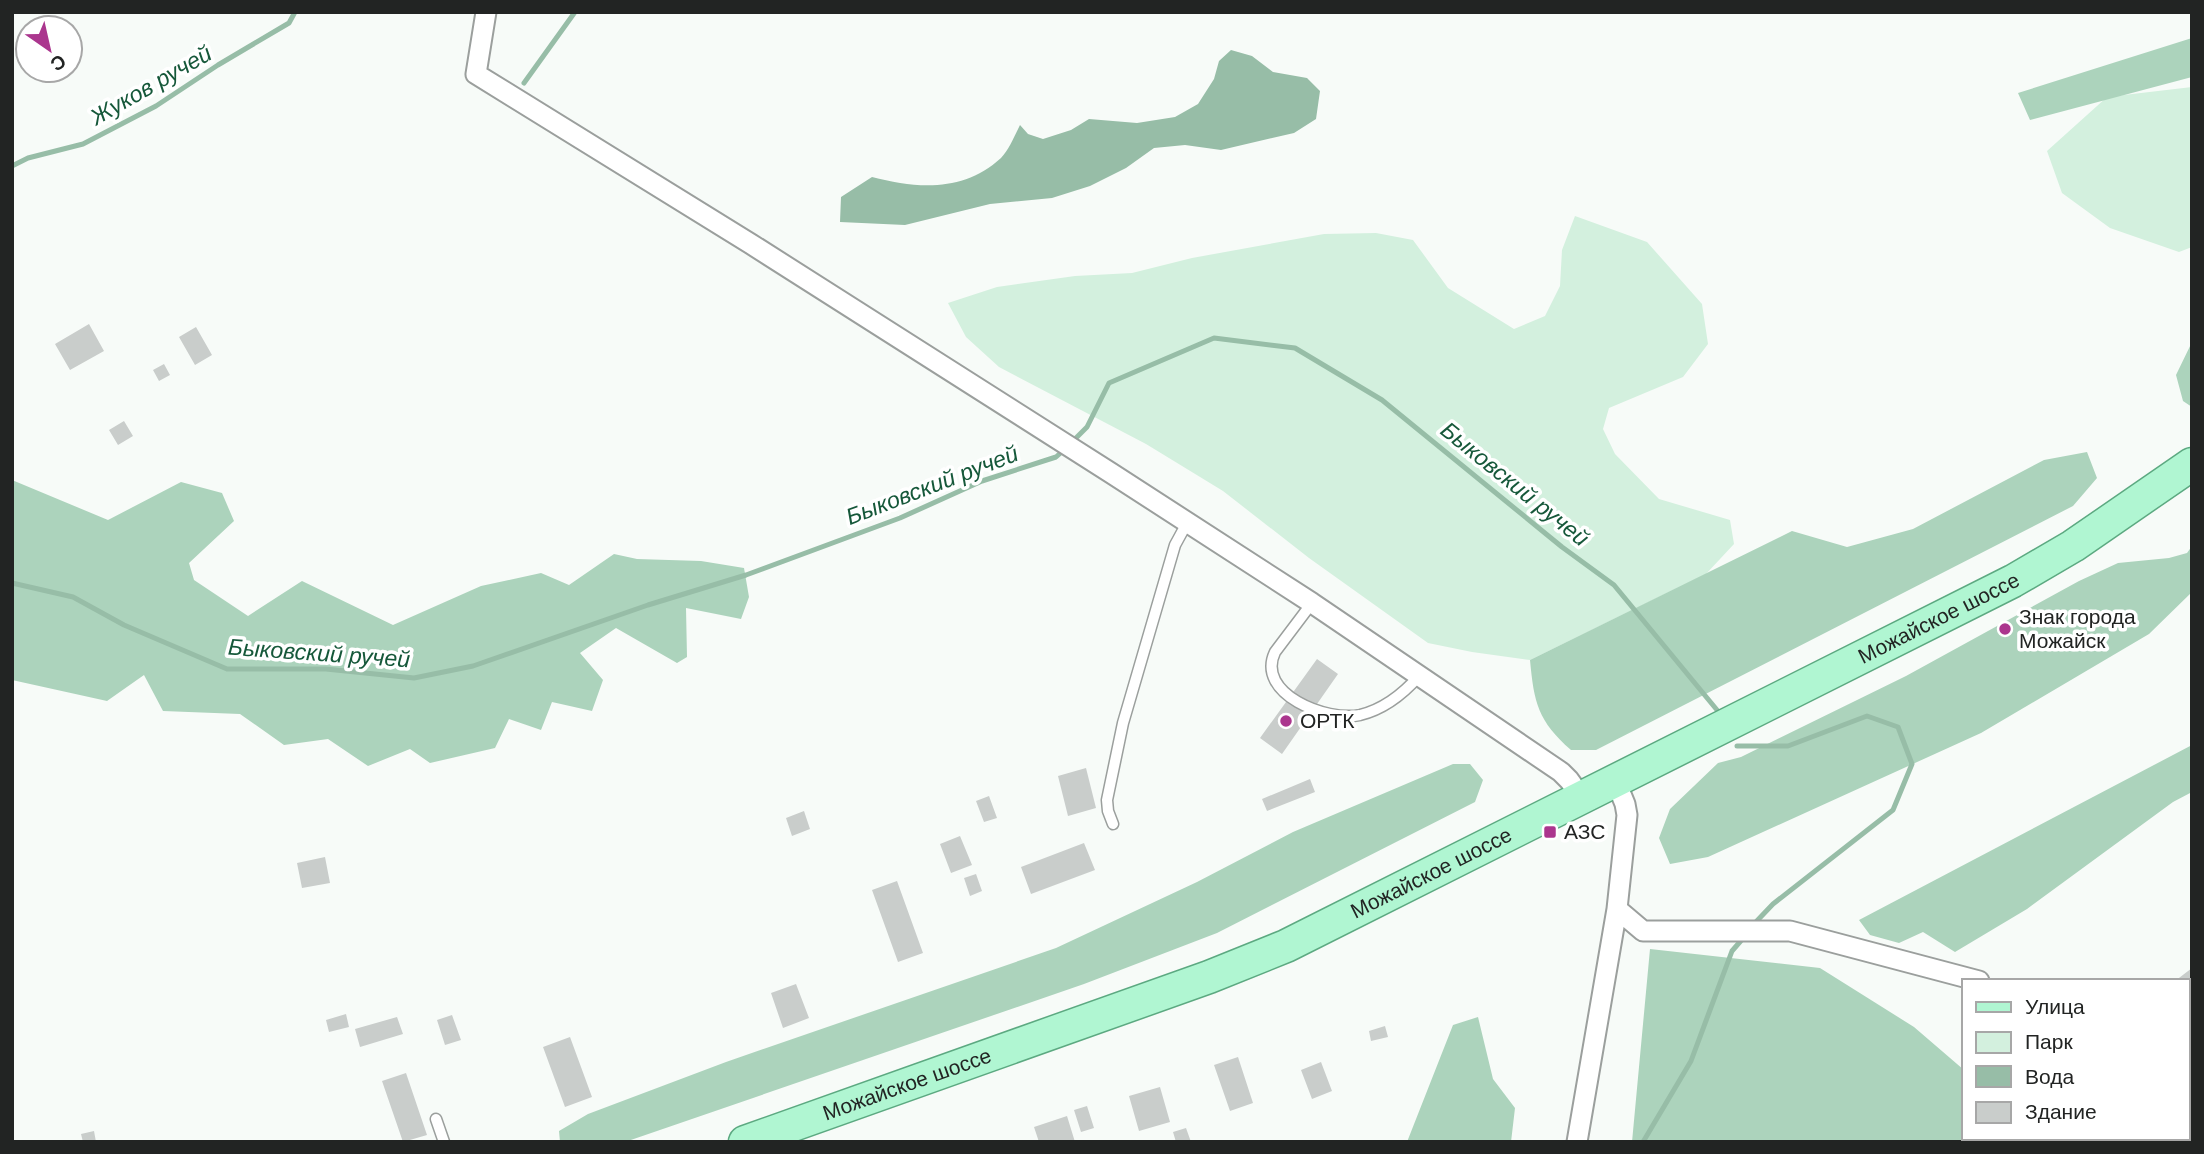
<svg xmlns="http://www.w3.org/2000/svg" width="2204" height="1154" font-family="Helvetica,sans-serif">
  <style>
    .green { fill: #d3f0de }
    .forest { fill: #acd3bc }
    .water { fill: #97bda7 }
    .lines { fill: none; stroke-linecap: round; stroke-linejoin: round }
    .stream { stroke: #97bda7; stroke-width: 5 }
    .building { fill: #c9cdcb }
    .lane-casing { stroke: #9b9f9d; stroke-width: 13 }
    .street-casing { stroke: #9b9f9d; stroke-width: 23 }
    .primary-casing { stroke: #5ca981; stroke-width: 35 }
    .lane { stroke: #fff; stroke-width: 10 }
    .street { stroke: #fff; stroke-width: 19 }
    .primary { stroke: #b0f6d2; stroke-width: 32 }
    .poi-dot { fill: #ab368e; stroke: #fff; stroke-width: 2.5 }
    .labels { text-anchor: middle; stroke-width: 7; stroke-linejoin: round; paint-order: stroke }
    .poi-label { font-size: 21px; fill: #222423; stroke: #fff; text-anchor: start }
    .street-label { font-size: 21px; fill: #222423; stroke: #fff }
    .water-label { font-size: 23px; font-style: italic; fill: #16583a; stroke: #fff }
  </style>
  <rect width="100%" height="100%" fill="#f7fbf8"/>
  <path class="green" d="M2192,87V247L2179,252L2110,228L2062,193L2047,151L2107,97Z
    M1575,216L1647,242L1702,304L1708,344L1683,377L1609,408L1603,429L1615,454L1659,499L1730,520L1734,544L1706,574L1530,660L1472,652L1428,643L1309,558L1223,491L1146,444L999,367L966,337L948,303L997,287L1075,276L1132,273L1192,258L1324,234L1376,233L1413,240L1448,288L1514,329L1545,316L1560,286L1562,250Z"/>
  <path class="forest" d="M2192,38V77L2030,120L2018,93Z
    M2192,342V407L2183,401L2176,375Z
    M2087,452L2097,478L2073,506L1596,750H1571C1538,721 1534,703 1530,660L1792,531L1847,547L1913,529L2044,460Z
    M12,480L108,520L181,482L222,493L234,521L189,563L194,580L248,616L302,581L393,625L481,586L541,573L569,585L614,554L637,559L701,561L744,568L749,597L741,619L686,608L687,657L677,663L616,628L580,653L603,680L592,711L552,702L541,730L509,719L495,748L430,763L410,749L368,766L328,739L284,745L240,714L163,711L144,675L107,701L12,680Z
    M2192,546V592L2149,634L1981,733L1708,857L1670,864L1659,838L1670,809L1718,763L1741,757L1906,676L2079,581L2118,563L2169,558L2187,553Z
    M2192,745V792L2173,802L2027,909L1955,952L1923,932L1899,943L1870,935L1859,920Z
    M1453,764H1470L1483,780L1475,802L1217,933L1084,984L625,1142H560L559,1131L588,1114L726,1062L1056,948L1197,882L1293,832Z
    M1650,949L1820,968L1914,1027L1964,1070V1138H2016L2017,1142H1632Z
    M1478,1017L1493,1079L1515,1108L1511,1142H1407L1453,1025Z"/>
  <path class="water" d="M1231,50L1252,56L1273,72L1307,78L1320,91L1316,119L1294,133L1221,150L1185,145L1154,148L1126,168L1090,186L1052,198L990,204L905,225L840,222L841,197L872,177C918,189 964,192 1001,158C1009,150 1015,135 1020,125L1028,134L1043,139L1071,130L1089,119L1137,123L1175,117L1198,104L1214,79L1219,61Z"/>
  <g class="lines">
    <path class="stream" d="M524,83L575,12
      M12,166L28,158L83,144L156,106L218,65L289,23L295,12
      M1072,442L1087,427L1109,383L1214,338L1295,348L1382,400L1562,547L1614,585L1717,710
      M12,583L73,597L124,625L227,669H326L414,678L473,666L648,605L746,575L900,518L982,481L1056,457L1065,449
      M1737,746H1788L1867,716L1898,727L1912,764L1893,810L1773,904L1753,925
      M1643,1142L1691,1061L1732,951L1745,936"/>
  </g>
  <path class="building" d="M89,324L104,351L70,370L55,344Z
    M196,327L212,355L195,365L179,337Z
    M164,364L170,375L159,381L153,370Z
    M124,421L133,436L118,445L109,430Z
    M1317,659L1338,674L1282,754L1260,738Z
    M1086,768L1096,808L1068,816L1058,776Z
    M1310,779L1315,792L1267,811L1262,799Z
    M989,796L997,818L984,822L976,801Z
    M804,811L810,829L792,836L786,818Z
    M960,836L972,865L951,873L940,844Z
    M1084,843L1095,870L1031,894L1021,867Z
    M325,857L330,883L302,888L297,863Z
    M976,874L982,891L970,896L964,878Z
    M897,881L923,953L898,962L872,890Z
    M2192,968V1038L2188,1034V981H2175Z
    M796,984L809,1018L783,1028L771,993Z
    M346,1014L349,1027L329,1032L326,1020Z
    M452,1015L461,1040L445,1045L437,1020Z
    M397,1017L403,1034L360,1047L355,1029Z
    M1385,1026L1388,1037L1371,1041L1369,1031Z
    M570,1037L592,1097L565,1107L543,1047Z
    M1238,1057L1253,1103L1230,1111L1214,1065Z
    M1321,1062L1332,1091L1312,1099L1301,1070Z
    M406,1073L427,1135L403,1142L382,1081Z
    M1160,1087L1170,1122L1139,1131L1129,1096Z
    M1087,1106L1094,1128L1081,1132L1074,1110Z
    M1067,1116L1075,1142H1039L1034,1127Z
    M1186,1128L1191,1142H1176L1173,1132Z
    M94,1131L96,1142H83L81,1134Z"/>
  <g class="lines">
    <defs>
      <path id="lane" d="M1312,603L1275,652C1255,694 1327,722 1360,715C1385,709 1403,694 1419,676
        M1113,824L1108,811L1107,800L1123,723L1175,545L1187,523
        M436,1119L444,1142"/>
      <path id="street" d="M486,12L476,74L751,244L1111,473L1312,603L1561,772L1569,780L1582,798
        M1617,909L1643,931H1790L1979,981
        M2150,1138L2153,1142
        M1577,1142L1617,909L1627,815L1625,804L1616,782"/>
      <g id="primary">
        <path id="s1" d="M745,1142L1209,977L1286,946L2013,581L2073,546L2192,464"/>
      </g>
    </defs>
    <use href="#lane" class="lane-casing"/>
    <use href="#street" class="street-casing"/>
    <use href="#primary" class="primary-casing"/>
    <use href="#lane" class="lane"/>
    <use href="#street" class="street"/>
    <use href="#primary" class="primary"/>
  </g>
  <g class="poi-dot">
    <circle cx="2005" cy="629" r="7"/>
    <circle cx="1286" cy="721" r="7"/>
    <rect x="1543" y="825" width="14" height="14" rx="3.5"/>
  </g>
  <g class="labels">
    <g class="poi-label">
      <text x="2019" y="624">Знак города<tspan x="2019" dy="24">Можайск</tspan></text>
      <text x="1300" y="728">ОРТК</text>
      <text x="1564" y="839">АЗС</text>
    </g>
    <g class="street-label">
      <text dy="7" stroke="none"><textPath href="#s1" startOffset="1306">Можайское шоссе</textPath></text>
      <text dy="7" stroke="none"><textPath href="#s1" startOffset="738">Можайское шоссе</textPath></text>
      <text dy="7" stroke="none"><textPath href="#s1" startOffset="172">Можайское шоссе</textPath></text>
    </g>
    <g class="water-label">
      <text transform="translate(151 85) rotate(-30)" y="8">Жуков ручей</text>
      <text transform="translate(1515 484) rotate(39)" y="8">Быковский ручей</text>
      <text transform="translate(932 485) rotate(-21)" y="8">Быковский ручей</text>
      <text transform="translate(319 653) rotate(4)" y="8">Быковский ручей</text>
    </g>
  </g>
  <rect width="2204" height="1154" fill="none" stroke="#222423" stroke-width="28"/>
  <rect x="1962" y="979" width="228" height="161" fill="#ffffff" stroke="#a7a7a7" stroke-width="2"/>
  <rect x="1976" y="1002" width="35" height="10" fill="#b0f6d2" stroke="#a7a7a7" stroke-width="2"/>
  <text x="2025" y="1014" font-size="21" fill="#222423">Улица</text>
  <rect x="1976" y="1032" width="35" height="21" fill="#d3f0de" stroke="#a7a7a7" stroke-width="2"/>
  <text x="2025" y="1049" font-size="21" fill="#222423">Парк</text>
  <rect x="1976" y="1066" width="35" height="21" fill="#97bda7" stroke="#a7a7a7" stroke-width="2"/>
  <text x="2025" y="1084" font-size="21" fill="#222423">Вода</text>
  <rect x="1976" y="1102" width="35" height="21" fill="#c9cdcb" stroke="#a7a7a7" stroke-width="2"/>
  <text x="2025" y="1119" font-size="21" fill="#222423">Здание</text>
  <g transform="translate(49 49) rotate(146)"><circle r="33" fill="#ffffff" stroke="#a7a7a7" stroke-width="2"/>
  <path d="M0-5L12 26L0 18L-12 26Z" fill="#ab368e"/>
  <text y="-10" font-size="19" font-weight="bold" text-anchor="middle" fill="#222423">С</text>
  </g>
</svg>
